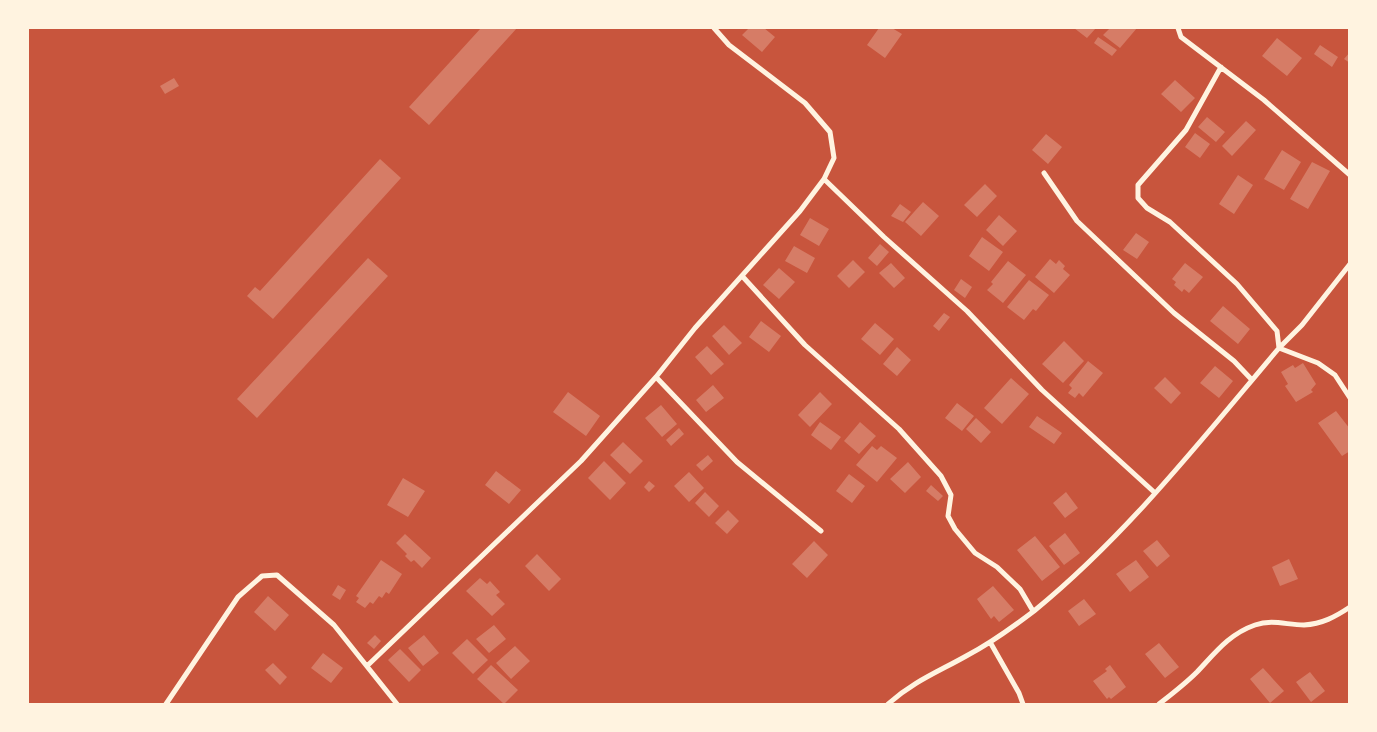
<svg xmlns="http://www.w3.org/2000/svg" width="1377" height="732" font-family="Overpass,sans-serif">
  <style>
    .building { fill: #d67c66 }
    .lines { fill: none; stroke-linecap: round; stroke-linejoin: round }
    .minor { stroke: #fff3e0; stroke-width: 5 }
  </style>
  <rect width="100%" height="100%" fill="#c8553d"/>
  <path class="building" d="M481,28H517L429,125L409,107Z
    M749,28H764L775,37L762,52L742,35Z
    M879,28H892L902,34L885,58L867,45Z
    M1074,28H1096L1087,38Z
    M1110,28H1137L1120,48L1103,35Z
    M1098,37L1117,50L1112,56L1094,43Z
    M1277,38L1302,58L1287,76L1262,56Z
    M1320,45L1338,57L1332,67L1314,54Z
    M1350,52V63L1344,59Z
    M174,78L179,86L165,94L160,86Z
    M1175,80L1195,98L1181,112L1161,94Z
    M1207,117L1225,132L1216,142L1198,127Z
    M1246,121L1256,130L1232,156L1222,146Z
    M1195,133L1210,144L1200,158L1185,147Z
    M1046,134L1062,147L1048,164L1032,150Z
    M1282,150L1301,162L1284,190L1264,179Z
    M380,159L401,178L273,319L247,296L255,287L260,291Z
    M1312,162L1330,171L1308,209L1290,199Z
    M1238,175L1253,185L1234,214L1219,204Z
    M985,184L997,196L977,217L964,205Z
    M923,202L939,216L921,236L905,222Z
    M900,204L911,212L903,222L891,216Z
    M999,215L1017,231L1003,246L986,230Z
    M810,218L829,229L819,246L800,235Z
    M1136,233L1149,242L1137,259L1123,250Z
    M982,237L1003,252L989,271L969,256Z
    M880,244L889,252L877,266L868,258Z
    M794,246L815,258L807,273L785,261Z
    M368,258L388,276L257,418L237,399Z
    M1050,259L1056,264L1059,260L1065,266L1063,269L1070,275L1054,293L1035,277Z
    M853,260L865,272L849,288L837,276Z
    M1008,261L1026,275L1003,303L987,290L993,284L991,282Z
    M891,263L905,278L894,288L879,273Z
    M1185,263L1203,277L1189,293L1184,289L1182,292L1174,285L1176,282L1172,279Z
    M779,268L795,282L779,299L763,285Z
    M961,279L972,287L965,298L954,290Z
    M1029,280L1049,295L1036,311L1033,309L1024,320L1007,307Z
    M1223,306L1250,329L1238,344L1210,321Z
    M944,313L950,317L939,331L933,326Z
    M761,321L781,336L769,352L749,337Z
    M875,323L894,339L880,355L861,339Z
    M724,325L742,343L729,355L712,336Z
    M1064,341L1084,361L1063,383L1042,364Z
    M707,346L724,364L711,375L695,357Z
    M897,347L911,360L897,376L883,364Z
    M1088,361L1103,373L1083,397L1079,393L1075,398L1068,393L1072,388L1069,385Z
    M1303,363L1316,384L1311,390L1313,392L1296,402L1285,386L1288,384L1281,372L1293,365L1295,368Z
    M1215,366L1233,381L1219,398L1200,383Z
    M1165,377L1181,393L1171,404L1154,388Z
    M1011,378L1029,394L1002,424L984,408Z
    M713,385L724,398L706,412L696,400Z
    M568,392L600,416L586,436L553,412Z
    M820,392L832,404L810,427L798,415Z
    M957,403L974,416L962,431L945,418Z
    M661,405L677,424L662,437L645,418Z
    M1336,411L1350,429V451L1342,456L1318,423Z
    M1037,416L1062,433L1054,444L1029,427Z
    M976,418L991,432L981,443L966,429Z
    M820,422L841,437L831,450L811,435Z
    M860,422L876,436L859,454L844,441Z
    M679,428L684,434L671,446L666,440Z
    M623,442L643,461L630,474L610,455Z
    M872,446L877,450L881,446L897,458L877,482L856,465Z
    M708,455L713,461L702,471L696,465Z
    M604,461L626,483L610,500L588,478Z
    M908,462L921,477L905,493L890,479Z
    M496,471L521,490L509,504L485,485Z
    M689,472L704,488L689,502L674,486Z
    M849,474L865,486L852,503L836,491Z
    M403,478L425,491L408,517L387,505Z
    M649,481L655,486L649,492L644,487Z
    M931,485L943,496L938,501L926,491Z
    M705,492L719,506L709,517L695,503Z
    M1066,492L1078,508L1065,518L1053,503Z
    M728,510L739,521L727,534L715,523Z
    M1065,533L1080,553L1064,565L1049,546Z
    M405,534L431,558L422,568L414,560L411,562L405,556L407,554L396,543Z
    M1035,536L1060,567L1042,581L1017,550Z
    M1157,540L1170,556L1157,567L1143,551Z
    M814,541L828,555L807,578L792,564Z
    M537,554L561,579L549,591L525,566Z
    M1289,559L1298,579L1280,586L1272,567Z
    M381,560L402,574L389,594L386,592L382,598L379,596L373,604L370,602L365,608L356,602L359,598L356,596Z
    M1136,560L1149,577L1130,592L1116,574Z
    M480,578L487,584L490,581L500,592L496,595L505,604L492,616L466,591Z
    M338,585L346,590L340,600L332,595Z
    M993,586L1014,610L999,622L994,616L991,619L977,599Z
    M268,596L289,615L275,631L254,612Z
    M1084,599L1096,614L1079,626L1068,611Z
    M494,625L506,639L489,653L476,639Z
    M375,635L381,641L374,649L367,643Z
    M424,635L439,653L423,666L408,648Z
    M467,639L488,660L473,674L452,653Z
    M1159,643L1179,667L1165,678L1145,654Z
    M515,646L530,661L511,679L496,663Z
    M400,649L421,670L409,682L388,660Z
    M323,653L343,668L331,683L311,668Z
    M273,663L287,677L280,685L265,670Z
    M491,665L518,690L504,704L477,679Z
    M1110,665L1126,687L1111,699L1109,697L1107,699L1093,681L1107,671L1105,669Z
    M1263,668L1284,691L1270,703L1250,679Z
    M1310,672L1325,691L1311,702L1296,682Z"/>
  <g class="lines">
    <path class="minor" d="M1178,28L1181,37L1264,100L1350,175
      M1221,67L1186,130L1138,185V198L1147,208L1170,222L1237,284L1277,331L1279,348
      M1044,173L1077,221L1174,313L1234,361L1252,380
      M824,179L884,237L967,311L1042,390L1154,492
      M743,277L805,345L899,429L941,476L951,495L948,516L955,529L975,553L997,567L1020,589L1033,611
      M1279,348L1302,325L1350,264
      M656,377L737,462L821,531
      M990,642L1019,693L1023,704
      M367,666L581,461L656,377L695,328L800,211L824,179L834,158L830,132L805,103L729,45L714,28
      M166,704L238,597L262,576L277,575L334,625L397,704
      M888,704C914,681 938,672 968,655C991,643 1013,627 1034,611C1127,535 1202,439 1279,348L1318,363L1335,375L1350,398
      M1159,704C1172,694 1185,684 1197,672C1215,653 1229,634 1255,625C1272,619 1287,625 1304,625C1322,624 1335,617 1350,607"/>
  </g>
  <rect width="1377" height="732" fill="none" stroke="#fff3e0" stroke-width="58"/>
</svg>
